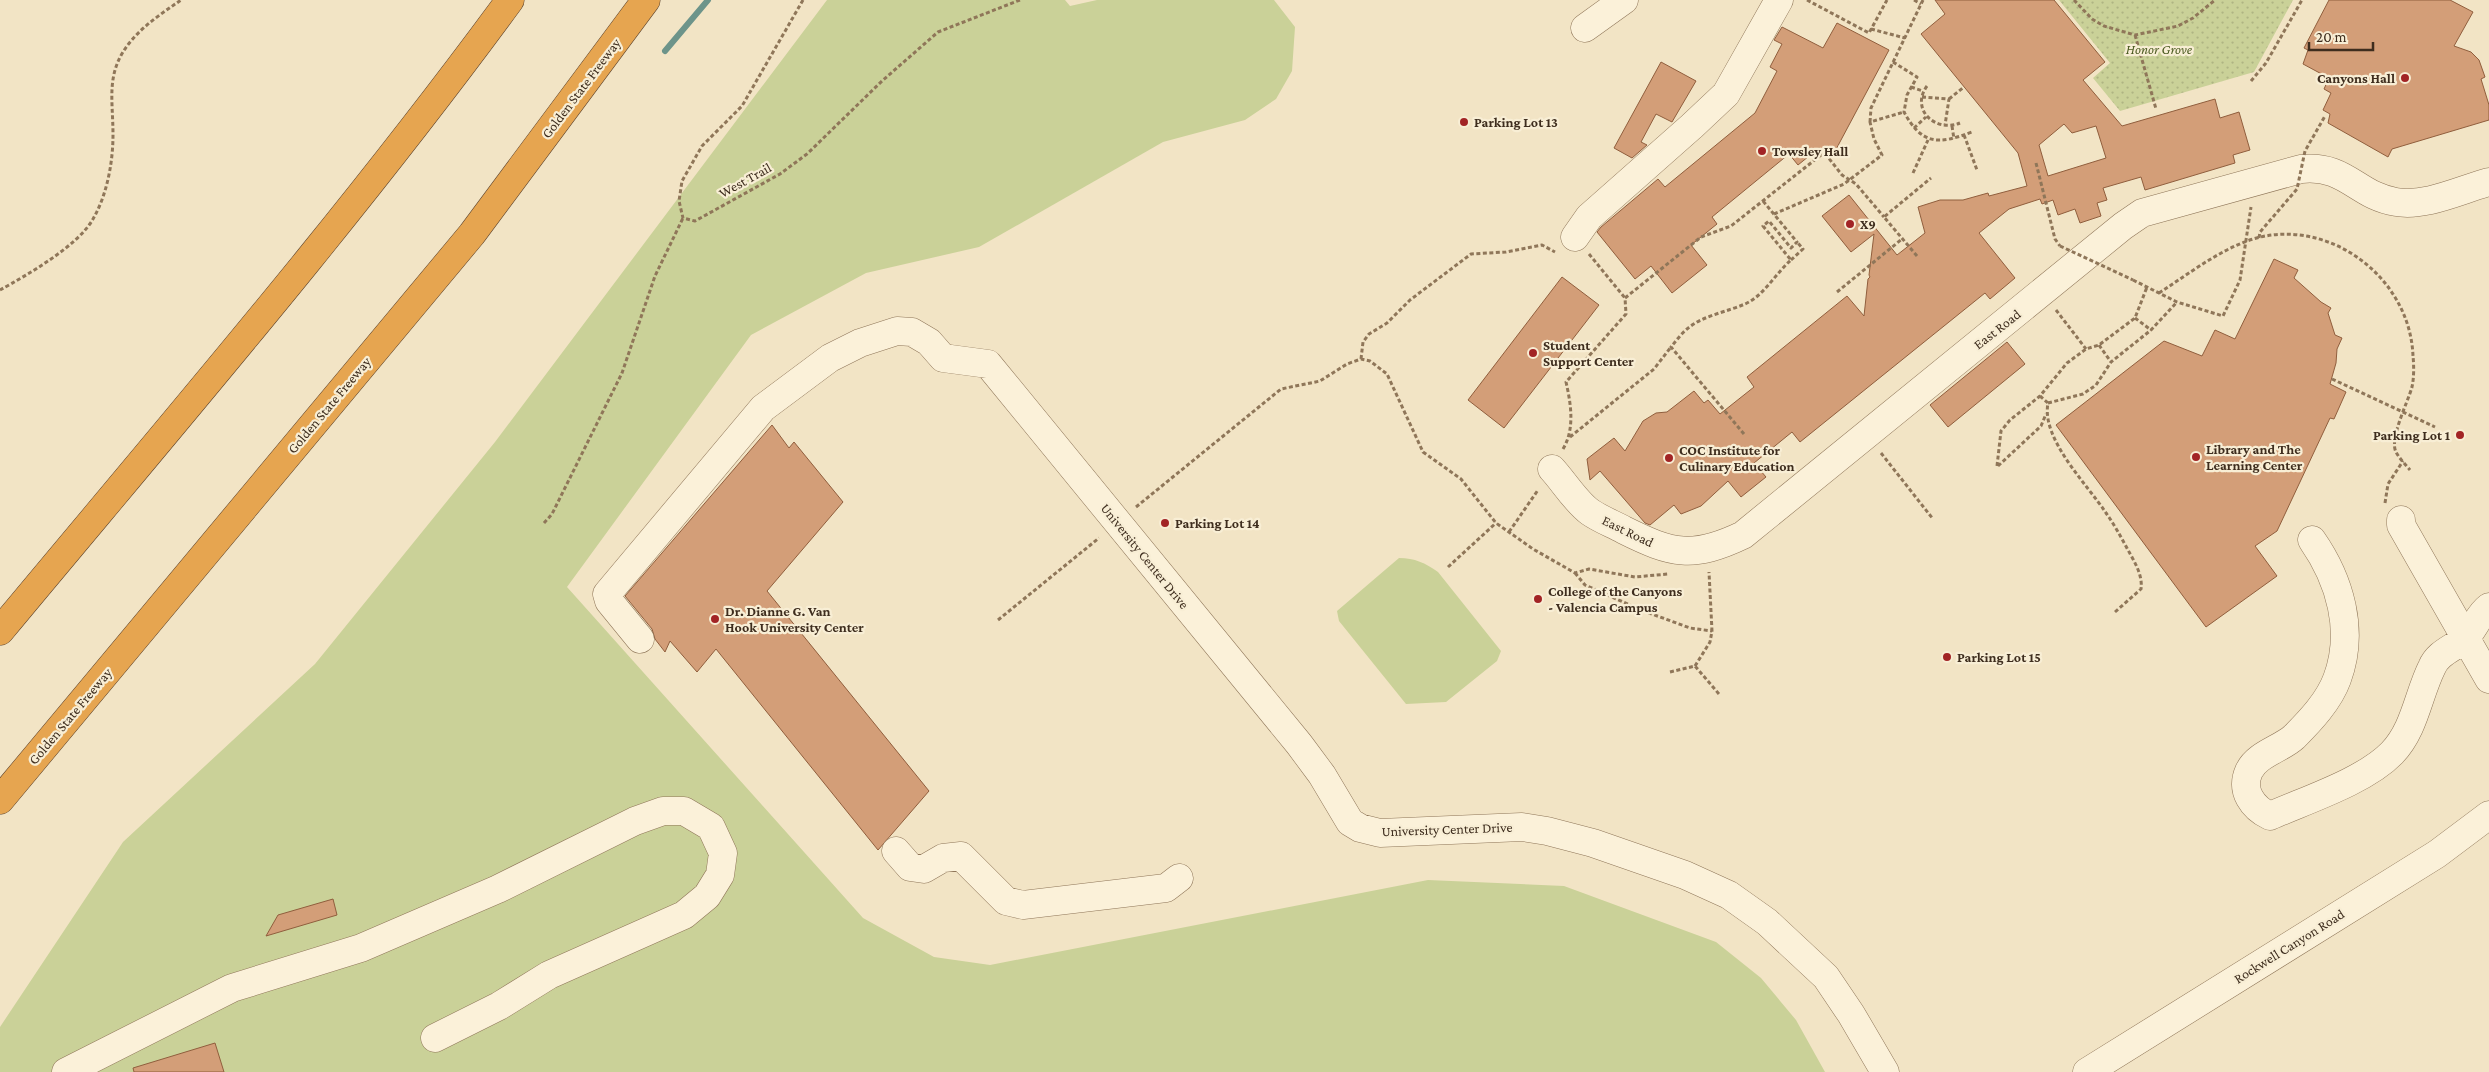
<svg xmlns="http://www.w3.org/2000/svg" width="2489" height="1072" font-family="'Crimson Pro',serif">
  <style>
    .green { fill: #cad198 }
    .park { fill: url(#park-dots) }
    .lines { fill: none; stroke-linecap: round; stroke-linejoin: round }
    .stream { stroke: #6d948a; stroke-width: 6 }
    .building { fill: #d39e78; stroke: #905e3d; fill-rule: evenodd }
    .minor-casing { stroke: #8f7659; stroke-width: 29 }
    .highway-casing { stroke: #5c432e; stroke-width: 29 }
    .path { stroke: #8f7659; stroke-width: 3; stroke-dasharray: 4 2.5; stroke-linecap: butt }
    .minor { stroke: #fbf1d9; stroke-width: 28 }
    .highway { stroke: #e6a550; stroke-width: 28 }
    .path-bridge { stroke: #8f7659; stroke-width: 3; stroke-dasharray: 4 2.5; stroke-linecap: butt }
    .poi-dot { fill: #a22425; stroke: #f8eed5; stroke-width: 2 }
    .labels { text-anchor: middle; stroke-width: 4.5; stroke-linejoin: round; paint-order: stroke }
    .park-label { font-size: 14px; font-style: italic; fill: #4d5c23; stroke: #f8eed5 }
    .poi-label { font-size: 14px; font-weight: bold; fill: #3e2d1e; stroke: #f8eed5; text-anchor: start }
    .street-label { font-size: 14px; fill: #3e2d1e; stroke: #f8eed5 }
  </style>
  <defs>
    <pattern id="park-dots" width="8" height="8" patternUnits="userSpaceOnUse" patternTransform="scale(1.25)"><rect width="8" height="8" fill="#cad198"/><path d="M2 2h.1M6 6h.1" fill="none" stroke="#afb483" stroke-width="1.8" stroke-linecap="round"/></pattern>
  </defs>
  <rect width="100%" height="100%" fill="#f2e4c5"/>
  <path class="green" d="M827,0H1065L1070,6L1097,0H1274L1295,27L1292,71L1276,99L1245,120L1163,142L979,247L866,273L751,335L567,587L863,918L934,957L990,965L1428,880L1564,886L1716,942L1761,978L1796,1020L1825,1072H0V1027L123,842L315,664L495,442Z
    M1399,558C1415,558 1425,563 1438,572L1501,651L1497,661L1446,702L1406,704L1339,621L1337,611Z"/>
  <path class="park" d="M2059,0H2293L2254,72L2120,111L2093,78L2110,63Z"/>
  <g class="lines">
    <path class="stream" d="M665,51L708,0"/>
  </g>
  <path class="building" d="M1935,0H2054L2105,62L2083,80L2122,126L2215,99L2220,118L2239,112L2250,150L2233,155L2235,163L2145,190L2141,177L2103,188L2107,200L2097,203L2101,216L2080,223L2075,209L2058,215L2053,200L2042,204L2040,199L2009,209L1979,233L2015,278L1990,299L1985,293L1800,442L1792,432L1754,463L1766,477L1741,497L1728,481L1701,506L1681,514L1674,505L1650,525L1645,523L1600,471L1590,480L1587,459L1614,438L1625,451L1643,421L1656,413L1667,412L1694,391L1704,403L1708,400L1720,414L1754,387L1747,377L1847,296L1864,316L1868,279L1870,277L1869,275L1874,234L1851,252L1822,216L1849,195L1897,255L1925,233L1918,207L1940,200H1963L1988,193L1989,196L2027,186L2018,153L1921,34L1945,14ZM2064,124L2072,133L2096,126L2106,158L2048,176L2039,145Z
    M2329,0H2450L2473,12L2454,46L2471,52L2479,60L2485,77L2481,79L2489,105V120L2392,149L2388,157L2328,123L2330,114L2323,110L2331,93L2324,89L2329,78L2303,64L2308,50L2304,48Z
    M1837,23L1889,50L1833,155L1819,148L1798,165L1789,154L1712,217L1717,224L1691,245L1707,265L1672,293L1651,266L1635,279L1597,232L1601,227L1658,179L1665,187L1755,113L1777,71L1770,67L1782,44L1774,40L1782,27L1823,48Z
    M1661,62L1696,81L1672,122L1656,114L1641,142L1647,145L1632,158L1614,148Z
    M2274,259L2298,270L2294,278L2321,302L2331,308L2328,313L2335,335L2342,338L2337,349L2336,363L2330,384L2346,392L2334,419L2330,418L2277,531L2255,546L2277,576L2206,627L2056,425L2164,341L2202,356L2215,330L2235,339Z
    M1562,277L1599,305L1504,428L1468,400Z
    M2007,342L2025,364L1948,427L1930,405Z
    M772,425L789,448L794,442L843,502L767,591L929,791L878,850L716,649L697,672L670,641L665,652L655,639L652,629L625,596Z
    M333,899L337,915L266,936L278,915Z
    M215,1043L224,1072H134L133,1068Z"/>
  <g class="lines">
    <defs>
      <path id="minor" d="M1585,28L1624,0
        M1575,237L1589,217L1692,126L1726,94L1779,0
        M1552,469C1564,482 1576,502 1590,512C1600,519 1613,524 1624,530C1672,554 1693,559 1743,535L2123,226L2142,213L2301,169C2346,164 2357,196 2396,202C2426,207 2460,190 2489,182
        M2401,520V525L2489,679
        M2312,540C2340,580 2355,631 2337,679C2329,701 2310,721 2294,737C2281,749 2257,754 2249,771C2240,791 2253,808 2270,816C2306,800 2365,781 2392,753C2415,729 2418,695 2432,667C2438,653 2452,649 2463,640C2474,631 2477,616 2489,607
        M640,639L609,601L607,594L763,408L830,358L860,343L897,331L912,332L929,342L943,358L988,364L1299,744L1322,775L1350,822L1360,828L1380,833L1522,827L1547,831L1593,843L1685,875L1729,895L1767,922L1826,977L1851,1014L1885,1072
        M896,851L910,867L924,869L943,858L961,856L1006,901L1023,905L1166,888L1179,878
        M66,1072L232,988L361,948L498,889L635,821L663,811H684L711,827L723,853L720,875L707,896L684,915L549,975L499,1006L435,1038
        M2087,1072L2437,854L2489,815"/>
      <path id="highway" d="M0,631C173,423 350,218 510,0
        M0,800L472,234L646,0"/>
    </defs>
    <use href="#minor" class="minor-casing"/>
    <use href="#highway" class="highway-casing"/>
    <path class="path" d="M803,0L742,106L702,146L682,181L679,201L683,218L695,221L780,174L807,154L882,81L938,32L1020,0
      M1807,0L1869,33L1887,0
      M1914,0L1921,4
      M2074,0L2092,19L2104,26L2135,35L2178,26L2193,18L2215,0
      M1871,29L1905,38
      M2135,35L2156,109
      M1893,62L1917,77L1907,95L1904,112C1922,145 1938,145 1972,132
      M2251,81L2266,63L2302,0
      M1927,86C1910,109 1935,133 1960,123
      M1911,87L1923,91
      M1922,97L1949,99L1945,125
      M1949,99L1964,87
      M1870,122L1871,108L1923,0
      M1952,126L1954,139
      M1914,128L1926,117
      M1964,135L1977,170
      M2036,163L2055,239L2060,246
      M1913,173L1928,140
      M1774,214L1844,184L1882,155L1874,139L1870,122L1904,112
      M1589,254L1625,298
      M1917,256L1884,217L1931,178
      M1791,260L1803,249L1797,242
      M2133,280L2177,302L2223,316L2240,280L2251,207
      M0,290C27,275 78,246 93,219C107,195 113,162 113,135C113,98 105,72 131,41C145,24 164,12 181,0
      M1837,292L1902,239
      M2159,293C2187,275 2215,253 2247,241C2324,213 2410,275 2413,356C2414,366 2414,378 2412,387C2408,402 2389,439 2396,452C2399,458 2405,464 2410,470
      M2056,310L2086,349
      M2135,318L2151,330
      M2099,345L2111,362
      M1361,359L1363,342L1369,334L1387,323L1410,300L1471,254L1506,252L1542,245L1555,252
      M2332,379L2435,427
      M2040,396L2048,403
      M1744,434L1671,347C1676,341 1681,334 1687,329C1703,315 1728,312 1747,303C1765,294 1776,273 1791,260L1763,226L1769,221L1791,248L1797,242L1763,201
      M1570,437L1654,369L1671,347
      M1563,449C1575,429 1571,404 1566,382L1626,314L1625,298L1701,237L1731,226L1821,155L1827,156L1842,175L1856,184L1884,217
      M1881,453L1933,519
      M1997,466L2001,431L2010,420L2040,396L2067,363L2086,349L2099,345L2135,318L2147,287
      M1998,466L2041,426L2046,414
      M2385,503L2388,484L2403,461
      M1136,507L1281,389L1320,381L1347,364L1361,359L1370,361L1387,374L1423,452L1461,479L1496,523L1533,549L1575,573L1589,569L1635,577L1668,574
      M544,523L552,514L622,373L655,276L683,218
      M1509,532L1538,490
      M1448,567L1496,523
      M1575,573L1585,585L1641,610L1690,628L1712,631
      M2115,612L2141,589C2143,575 2134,561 2128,550C2121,537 2114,524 2106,513C2087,484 2041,439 2048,403L2083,394L2096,385L2111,362L2151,330L2177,302
      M998,620L1099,538
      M1695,666L1710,642L1712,631L1709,572
      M1670,672L1695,666L1719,694"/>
    <use href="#minor" class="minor"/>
    <use href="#highway" class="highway"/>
    <path class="path-bridge" d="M2259,238L2260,232L2297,189L2305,151L2325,116
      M2060,246L2133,280"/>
  </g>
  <g class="poi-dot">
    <circle cx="2405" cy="78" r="5"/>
    <circle cx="1464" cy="122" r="5"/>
    <circle cx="1762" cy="151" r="5"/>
    <circle cx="1850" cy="224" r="5"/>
    <circle cx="1533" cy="353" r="5"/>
    <circle cx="2460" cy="435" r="5"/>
    <circle cx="2196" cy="457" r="5"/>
    <circle cx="1669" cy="458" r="5"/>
    <circle cx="1165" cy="523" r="5"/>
    <circle cx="1538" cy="599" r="5"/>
    <circle cx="715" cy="619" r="5"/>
    <circle cx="1947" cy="657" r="5"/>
  </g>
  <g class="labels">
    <g class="park-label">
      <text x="2159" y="54">Honor Grove</text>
    </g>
    <g class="poi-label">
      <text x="2395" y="83" text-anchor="end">Canyons Hall</text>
      <text x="1474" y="127">Parking Lot 13</text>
      <text x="1772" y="156">Towsley Hall</text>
      <text x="1860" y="229">X9</text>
      <text x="1543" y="350">Student<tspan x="1543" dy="16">Support Center</tspan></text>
      <text x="2450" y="440" text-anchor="end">Parking Lot 1</text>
      <text x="2206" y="454">Library and The<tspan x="2206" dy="16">Learning Center</tspan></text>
      <text x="1679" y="455">COC Institute for<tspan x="1679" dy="16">Culinary Education</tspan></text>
      <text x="1175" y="528">Parking Lot 14</text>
      <text x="1548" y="596">College of the Canyons<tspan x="1548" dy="16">- Valencia Campus</tspan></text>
      <text x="725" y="616">Dr. Dianne G. Van<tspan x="725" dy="16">Hook University Center</tspan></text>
      <text x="1957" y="662">Parking Lot 15</text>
    </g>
    <g class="street-label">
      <text transform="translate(581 88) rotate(-53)" y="5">Golden State Freeway</text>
      <text transform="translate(745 180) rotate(-29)" y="5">West Trail</text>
      <text transform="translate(1997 329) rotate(-38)" y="5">East Road</text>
      <text transform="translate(329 405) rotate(-50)" y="5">Golden State Freeway</text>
      <text transform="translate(1628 531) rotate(26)" y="5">East Road</text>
      <text transform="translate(1145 556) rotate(51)" y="5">University Center Drive</text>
      <text transform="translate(70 716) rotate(-50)" y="5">Golden State Freeway</text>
      <text transform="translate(1447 829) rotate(-2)" y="5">University Center Drive</text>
      <text transform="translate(2289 946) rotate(-32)" y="5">Rockwell Canyon Road</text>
    </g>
  </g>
  <path d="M2309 42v8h64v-8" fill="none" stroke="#3e2d1e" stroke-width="2.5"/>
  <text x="2316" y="42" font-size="15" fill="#3e2d1e" stroke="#f8eed5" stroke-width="4" paint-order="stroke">20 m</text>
</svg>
